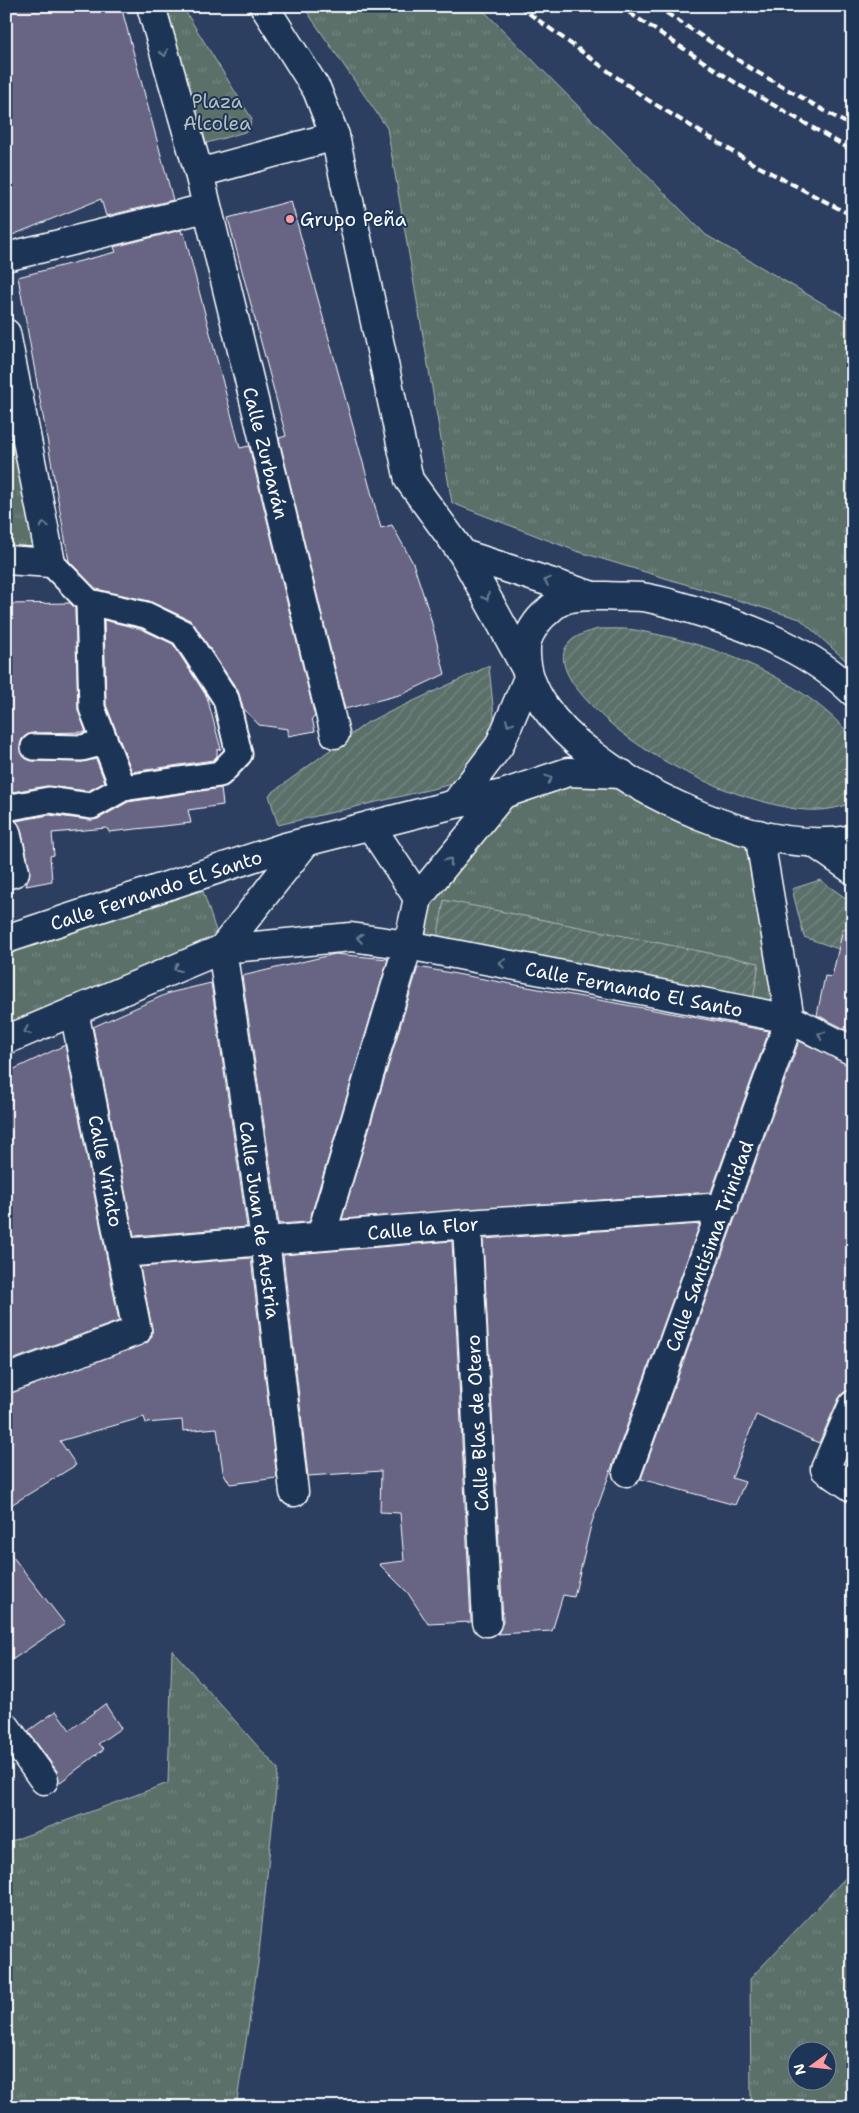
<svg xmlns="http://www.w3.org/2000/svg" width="859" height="2113" font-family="'Shantell Sans',sans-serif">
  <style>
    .grass { fill: url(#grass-tufts); stroke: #aeb8b5; fill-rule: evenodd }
    .garden { fill: url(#garden-furrows); stroke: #aeb8b5 }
    .building { fill: #686584; stroke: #fff }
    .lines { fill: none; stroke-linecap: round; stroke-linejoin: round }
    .pedestrian-casing { stroke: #fff; stroke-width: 29 }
    .minor-casing { stroke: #fff; stroke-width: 31 }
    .trunk-casing { stroke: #fff; stroke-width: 31 }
    .pedestrian { stroke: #1d3557; stroke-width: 25 }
    .minor { stroke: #1d3557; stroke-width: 28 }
    .trunk { stroke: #1d3557; stroke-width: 28 }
    .rail { stroke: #fff; stroke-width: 4; stroke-dasharray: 8 4; stroke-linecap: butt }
    .oneway { stroke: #6c7c92 }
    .poi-dot { fill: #ff9aa2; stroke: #1d3557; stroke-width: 2 }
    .labels { text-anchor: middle; stroke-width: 4; stroke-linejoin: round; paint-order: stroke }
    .park-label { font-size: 19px; fill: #b6bfbc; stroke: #1d3557 }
    .poi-label { font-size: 19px; fill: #fff; stroke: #1d3557; text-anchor: start }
    .street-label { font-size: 19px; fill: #fff; stroke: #1d3557 }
  </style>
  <defs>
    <pattern id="grass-tufts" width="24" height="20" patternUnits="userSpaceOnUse" patternTransform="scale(1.25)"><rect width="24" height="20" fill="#5c706b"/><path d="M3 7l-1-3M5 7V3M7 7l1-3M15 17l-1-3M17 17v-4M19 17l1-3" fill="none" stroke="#748581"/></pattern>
    <pattern id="garden-furrows" width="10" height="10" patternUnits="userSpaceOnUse" patternTransform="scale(1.25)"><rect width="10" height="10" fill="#5c706b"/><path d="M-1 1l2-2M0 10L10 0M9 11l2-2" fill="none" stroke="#748581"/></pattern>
  </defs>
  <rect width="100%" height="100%" fill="#2c3f60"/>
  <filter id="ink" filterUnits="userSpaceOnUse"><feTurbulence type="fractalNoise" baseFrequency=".02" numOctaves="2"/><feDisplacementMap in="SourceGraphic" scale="10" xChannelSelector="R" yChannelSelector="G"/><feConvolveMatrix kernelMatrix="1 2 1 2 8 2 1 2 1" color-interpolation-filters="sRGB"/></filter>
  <g filter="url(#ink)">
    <path class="grass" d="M160,6H182L252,119L248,131L200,145Z
      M303,6H477L486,13L706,235L853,321V667L800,619L576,551L452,503L387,128Z
      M6,332L51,563L6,560Z
      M622,774L759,834L790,1019L408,945L418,898L503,794Z
      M198,876L222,949L6,1040V939Z
      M172,1650L278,1769L258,1963L236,2107H6V1843L168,1783Z
      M853,1856V2107H751L750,1979L848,1875ZM826,2050V2080H796V2050Z"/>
    <path class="garden" d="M598,629C612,629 627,628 640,631C717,645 801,677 853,738V802C834,811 810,812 790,808C713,793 621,748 574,685C566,673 558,657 568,644C575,635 588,632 598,629Z
      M489,666L495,726L472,766L449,785L278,825L269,795L368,722Z
      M820,880L853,903V954L804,937L792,889Z
      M444,900L759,963L751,1012L435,951Z"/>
    <path class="building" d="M6,6H121L173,200L106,216L101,199L10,236L6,216Z
      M291,201L381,528L392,525L413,563L429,612L445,674L403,694L345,709L279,438L286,436L228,218Z
      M181,230L182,234L184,233L240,448L249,446L315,717L312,718L315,731L288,736V729L259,725L243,708L238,691L190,620L149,601L96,589L69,561L18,277L116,252L114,247Z
      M70,603L75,608L78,709L86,732L34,733L22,739L20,747L22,754L33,761L82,762L96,759L105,782L88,791L47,786L6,793V604Z
      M104,620L141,629L173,644L207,697L221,749L217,750V756L213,760L132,772L106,705Z
      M221,788L223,805L188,810L191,823L109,832L107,828L52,833L54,855L50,856L52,881L26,886L30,869L21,829L16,821L49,815L90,820L98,819L128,802Z
      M843,929L853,930V1033L817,1015L825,976L832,977Z
      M335,954L388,959L309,1222L279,1224L242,976Z
      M418,967L769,1031L711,1192L342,1219Z
      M211,983L247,1227L134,1236L93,1027L169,993Z
      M799,1041L853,1066V1390L844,1392L839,1398L819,1443L756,1415L732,1478L745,1482L735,1505L641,1479Z
      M65,1045L119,1321L6,1362V1073Z
      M700,1224L591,1525L574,1597L563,1595L552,1631L498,1634L503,1621L483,1239Z
      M452,1241L471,1622L428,1624L408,1593L379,1564L404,1561L400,1513L380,1512L381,1471L308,1476L283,1255Z
      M251,1258L277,1478L230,1484L223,1472L217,1428L183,1431L182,1420L146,1423L144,1417L60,1441L76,1465L6,1508V1394L148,1342L152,1336V1328L140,1267Z
      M6,1548L65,1624L6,1664Z
      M105,1704L121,1728L98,1744L104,1749L59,1783L57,1771L28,1731L56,1711L70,1730Z"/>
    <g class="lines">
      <defs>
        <path id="pedestrian" d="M51,563L89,602L146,615L183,633L226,699L239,754L220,774L123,788L92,708L89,602
          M34,747L82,748L105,742
          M6,808L49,800L91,806L123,788"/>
        <path id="minor" d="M151,6L199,173L335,734
          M199,173L335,136
          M6,257L206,208
          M6,333L51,563L6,560
          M455,804L499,746L528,678
          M370,825L418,898
          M6,832L15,872L6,875
          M814,843L853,870
          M6,939L285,847L455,804L503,794L568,772L622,774
          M222,949L265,1239L294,1492
          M222,949L306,842
          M6,1040L222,949L351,937L408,945L790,1019L853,1051
          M467,1224L487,1622
          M321,1236L408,945L418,898L503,794
          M123,1253L467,1224L724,1207
          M6,1379L137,1331L74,1011
          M853,1405L825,1469L853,1488
          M627,1472L790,1019L759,834
          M6,1727L44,1780"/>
        <path id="trunk" d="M264,6L317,90L335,136L409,480L463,554L526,669
          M463,554L590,595
          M853,692C812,652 757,630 703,613C684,607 662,600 642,597C630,596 618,597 606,596C593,596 571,595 560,602C555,604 551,608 547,612C538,619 526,636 526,648C524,690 557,728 589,752C648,798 750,846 826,842C835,842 844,842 853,838"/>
      </defs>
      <use href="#pedestrian" class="pedestrian-casing"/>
      <use href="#minor" class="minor-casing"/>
      <use href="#trunk" class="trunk-casing"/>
      <use href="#pedestrian" class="pedestrian"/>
      <use href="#minor" class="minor"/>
      <use href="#trunk" class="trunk"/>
      <path class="rail" d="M519,6L648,100L752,163L853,216
        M619,6L739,85L853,151
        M656,6L750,68L853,127"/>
    </g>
    <defs><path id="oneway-chevron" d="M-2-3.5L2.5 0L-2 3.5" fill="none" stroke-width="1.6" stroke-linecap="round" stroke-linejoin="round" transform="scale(1.25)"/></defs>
    <g class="oneway">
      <use href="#oneway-chevron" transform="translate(164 53) rotate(74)"/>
      <use href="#oneway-chevron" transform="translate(44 525) rotate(-101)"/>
      <use href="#oneway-chevron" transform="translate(547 581) rotate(-162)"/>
      <use href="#oneway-chevron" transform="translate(486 597) rotate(61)"/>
      <use href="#oneway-chevron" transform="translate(509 723) rotate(114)"/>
      <use href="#oneway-chevron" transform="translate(549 779) rotate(-18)"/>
      <use href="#oneway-chevron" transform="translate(449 861) rotate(-51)"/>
      <use href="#oneway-chevron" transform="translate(360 938) rotate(-171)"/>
      <use href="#oneway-chevron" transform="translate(502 963) rotate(-169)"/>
      <use href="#oneway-chevron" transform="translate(177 968) rotate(157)"/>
      <use href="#oneway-chevron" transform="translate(27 1031) rotate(157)"/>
      <use href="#oneway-chevron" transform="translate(821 1035) rotate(-153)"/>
    </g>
  </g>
  <circle class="poi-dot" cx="290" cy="219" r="5"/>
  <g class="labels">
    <g class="park-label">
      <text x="217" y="108">Plaza<tspan x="217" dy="22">Alcolea</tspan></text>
    </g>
    <g class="poi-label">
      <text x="300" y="226">Grupo Peña</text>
    </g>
    <g class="street-label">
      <text transform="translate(266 453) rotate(76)" y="7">Calle Zurbarán</text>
      <text transform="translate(156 890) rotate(-18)" y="7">Calle Fernando El Santo</text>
      <text transform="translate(634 989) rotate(11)" y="7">Calle Fernando El Santo</text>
      <text transform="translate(106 1171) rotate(79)" y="7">Calle Viriato</text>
      <text transform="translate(260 1220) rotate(82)" y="7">Calle Juan de Austria</text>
      <text transform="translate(423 1228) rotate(-5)" y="7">Calle la Flor</text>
      <text transform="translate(709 1246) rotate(-70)" y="7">Calle Santísima Trinidad</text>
      <text transform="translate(477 1423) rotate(-93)" y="7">Calle Blas de Otero</text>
    </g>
  </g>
  <rect width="859" height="2113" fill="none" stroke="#1d3557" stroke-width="25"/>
  <rect x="12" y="12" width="834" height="2088" fill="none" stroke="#fff" stroke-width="2" filter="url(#ink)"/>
  <g transform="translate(812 2066) rotate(255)"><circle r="24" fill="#1d3557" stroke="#77869a"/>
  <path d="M0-4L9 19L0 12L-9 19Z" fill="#ff9aa2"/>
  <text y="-8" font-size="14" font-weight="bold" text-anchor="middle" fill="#ffffff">N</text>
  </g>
</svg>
